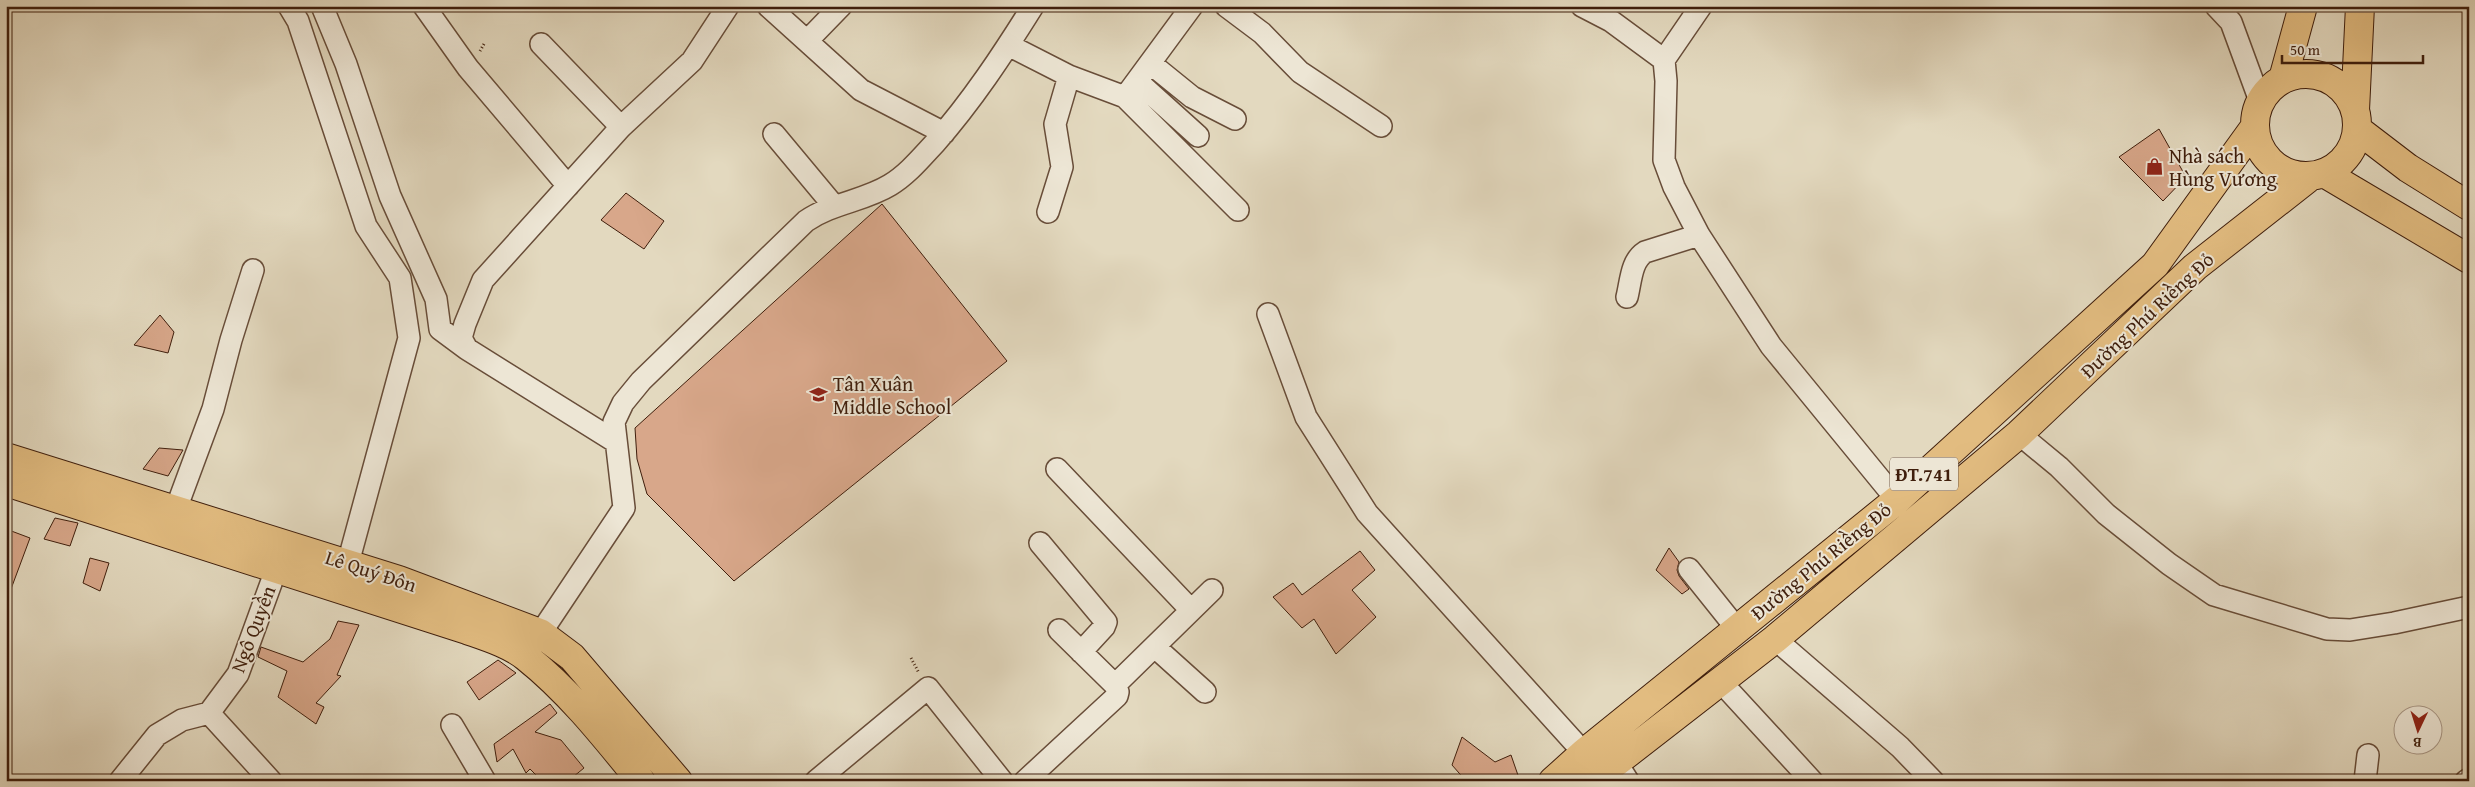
<svg xmlns="http://www.w3.org/2000/svg" width="2475" height="787" font-family="'Gentium Book Plus',serif">
  <style>
    .building { fill: #d8a78a; stroke: #3f1e0c }
    .lines { fill: none; stroke-linecap: round; stroke-linejoin: round }
    .minor-casing { stroke: #684d39; stroke-width: 24 }
    .major-casing { stroke: #3f1e0c; stroke-width: 30 }
    .path { stroke: #3f1e0c; stroke-width: 3; stroke-dasharray: 1 2.5; stroke-linecap: butt }
    .minor { stroke: #ede6d5; stroke-width: 21 }
    .major { stroke: #e2bc80; stroke-width: 28 }
    .labels { text-anchor: middle; stroke-width: 4; stroke-linejoin: round; paint-order: stroke }
    .shield { fill: #ede6d5; stroke: #735a48; stroke-width: 1 }
    .shield-label { font-size: 19px; font-weight: bold; fill: #3f1e0c }
    .poi-label { font-size: 20px; fill: #3f1e0c; stroke: #ede6d5; text-anchor: start }
    .street-label { font-size: 20px; fill: #3f1e0c; stroke: #ede6d5 }
  </style>
  <rect width="100%" height="100%" fill="#e3d9bf"/>
  <filter id="stains"><feTurbulence type="fractalNoise" baseFrequency=".004" numOctaves="4"/><feColorMatrix values="0 0 0 0 .2 0 0 0 0 .09 0 0 0 0 .02 0 0 0 .5 -.17"/></filter>
  <radialGradient id="worn" r=".72"><stop offset=".6" stop-color="#630" stop-opacity="0"/><stop offset="1" stop-color="#630" stop-opacity=".3"/></radialGradient>
  <path class="building" d="M2159,129L2186,177L2163,201L2119,157Z
    M626,193L664,221L644,249L601,220Z
    M882,204L1007,361L734,581L647,494L637,459L635,428Z
    M160,315L174,332L168,353L134,345Z
    M159,448L183,450L168,476L143,469Z
    M55,518L78,523L70,546L44,539Z
    M6,529L30,538L8,597H6Z
    M1669,548L1679,562L1677,570L1679,576L1689,589L1682,594L1656,570Z
    M1360,551L1375,570L1352,590L1376,617L1336,654L1314,619L1302,628L1273,597L1293,583L1302,595Z
    M90,558L109,563L100,591L83,583Z
    M338,621L359,625L337,675L341,676L316,703L324,707L316,724L278,697L287,671L258,657L261,647L303,662L330,639Z
    M498,660L516,673L479,700L467,682Z
    M550,704L557,713L535,732L561,740L584,768L568,781H542L530,769L526,773L513,749L497,762L494,744Z
    M1462,737L1495,762L1511,755L1520,781H1466L1452,765Z"/>
  <g class="lines">
    <defs>
      <path id="minor" d="M289,6L298,21L366,226L400,278L409,338L348,563
        M322,6L346,64L390,196L436,299L440,329L467,349
        M424,6L468,68L568,186
        M768,6L861,90L944,133
        M1226,6L1262,33L1300,72L1381,126
        M1582,6L1611,21L1664,60L1666,81L1664,160L1674,187L1699,235L1771,346L1897,500
        M2216,6L2231,22L2260,101
        M807,41L841,6
        M541,44L621,127
        M1008,45L1069,76L1125,97L1238,210
        M1664,60L1701,6
        M1150,63L1192,97L1235,119
        M1137,81L1198,136
        M1125,97L1192,6
        M774,134L834,206
        M1048,212L1062,167L1055,124L1069,76
        M1627,297C1631,281 1631,261 1645,252L1699,235
        M1268,314L1306,417L1367,513L1584,753
        M2019,434L2059,467L2106,514L2169,564L2214,595L2327,629L2350,630L2394,623L2469,607
        M616,442L467,349L461,338L465,324L483,280L621,127L692,61L728,6
        M1057,469L1191,610
        M176,509L213,409L231,340L253,270
        M1040,543L1106,622L1104,627L1081,652
        M1689,569L1737,629
        M1775,639L1900,747L1933,781
        M532,646L624,508L614,422L623,403L641,381L806,221C832,203 864,201 890,185C907,175 921,158 935,143C972,101 1003,54 1033,6
        M1155,647L1205,692
        M1720,681L1812,781
        M1115,685L1212,590
        M209,713L271,781
        M452,725L485,781
        M1616,762L1628,781
        M120,781L157,735L182,720L209,713L238,674L281,556
        M816,781L928,688L1002,781
        M1025,781L1117,696L1118,692L1115,685L1059,630
        M2365,781L2368,755
        M2466,781L2469,779"/>
      <path id="major" d="M2255 125a51 51 0 1 1 102 0a51 51 0 1 1-102 0Z
        M2283,79L2303,6
        M2355,110L2360,6
        M2357,129L2408,168L2469,206
        M2324,173L2469,259
        M6,457L399,580L540,633L572,657L678,781
        M6,482L467,630C487,637 510,644 526,657C570,692 606,738 641,781
        M1553,781L1584,753L1897,500L2155,265L2254,128
        M1592,781L1775,639L2019,434L2195,267L2311,176"/>
    </defs>
    <use href="#minor" class="minor-casing"/>
    <use href="#major" class="major-casing"/>
    <path class="path" d="M480,51L484,44
      M911,658L919,673"/>
    <use href="#minor" class="minor"/>
    <use href="#major" class="major"/>
  </g>
  <defs>
    <symbol id="shop-bare" viewBox="-9 -9 18 18"><path d="M-5-2.5h2.3a2.7 3.5 0 0 1 5.4 0H5L5.5 6h-11ZM-1.5-2.5h3a1.5 2.3 0 0 0-3 0Z" fill="#8f2418" stroke="#ede6d5" stroke-width="2.5" paint-order="stroke"/></symbol>
    <symbol id="school-bare" viewBox="-9 -9 18 18"><path d="M0-5L7-2L0 1L-7-2ZM-4 1L0 2.5L4 1V4Q0 6-4 4Z" fill="#8f2418" stroke="#ede6d5" stroke-width="2.5" paint-order="stroke"/></symbol>
  </defs>
  <g fill-rule="evenodd">
    <use href="#shop-bare" x="2142" y="154" width="25" height="25"/>
    <use href="#school-bare" x="806" y="382" width="25" height="25"/>
  </g>
  <g class="labels">
    <rect class="shield" x="1890" y="457.5" width="68" height="33" rx="4"/>
    <g class="shield-label">
      <text x="1924" y="481">ĐT.741</text>
    </g>
    <g class="poi-label">
      <text x="2169" y="163">Nhà sách<tspan x="2169" dy="23">Hùng Vương</tspan></text>
      <text x="833" y="391">Tân Xuân<tspan x="833" dy="23">Middle School</tspan></text>
    </g>
    <g class="street-label">
      <text transform="translate(2147 315) rotate(-43)" y="7">Đường Phú Riềng Đỏ</text>
      <text transform="translate(1821 561) rotate(-39)" y="7">Đường Phú Riềng Đỏ</text>
      <text transform="translate(371 571) rotate(18)" y="7">Lê Quý Đôn</text>
      <text transform="translate(253 629) rotate(-69)" y="7">Ngô Quyền</text>
    </g>
  </g>
  <rect width="2475" height="787" fill="none" stroke="#e3d9bf" stroke-width="25"/>
  <rect x="8" y="8" width="2460" height="772" fill="none" stroke="#3f1e0c" stroke-width="2.5"/>
  <rect x="12" y="12" width="2450" height="762" fill="none" stroke="#3f1e0c"/>
  <g transform="translate(2418 730) rotate(184)"><circle r="24" fill="#ede6d5" stroke="#a79685"/>
  <path d="M0-4L9 19L0 12L-9 19Z" fill="#8f2418"/>
  <text y="-8" font-size="14" font-weight="bold" text-anchor="middle" fill="#3f1e0c">B</text>
  </g>
  <path d="M2282 55v8h141v-8" fill="none" stroke="#3f1e0c" stroke-width="2.5"/>
  <text x="2290" y="55" font-size="15" fill="#3f1e0c" stroke="#ede6d5" stroke-width="4" paint-order="stroke">50 m</text>
  <rect width="100%" height="100%" filter="url(#stains)"/>
  <rect width="100%" height="100%" fill="url(#worn)"/>
</svg>
